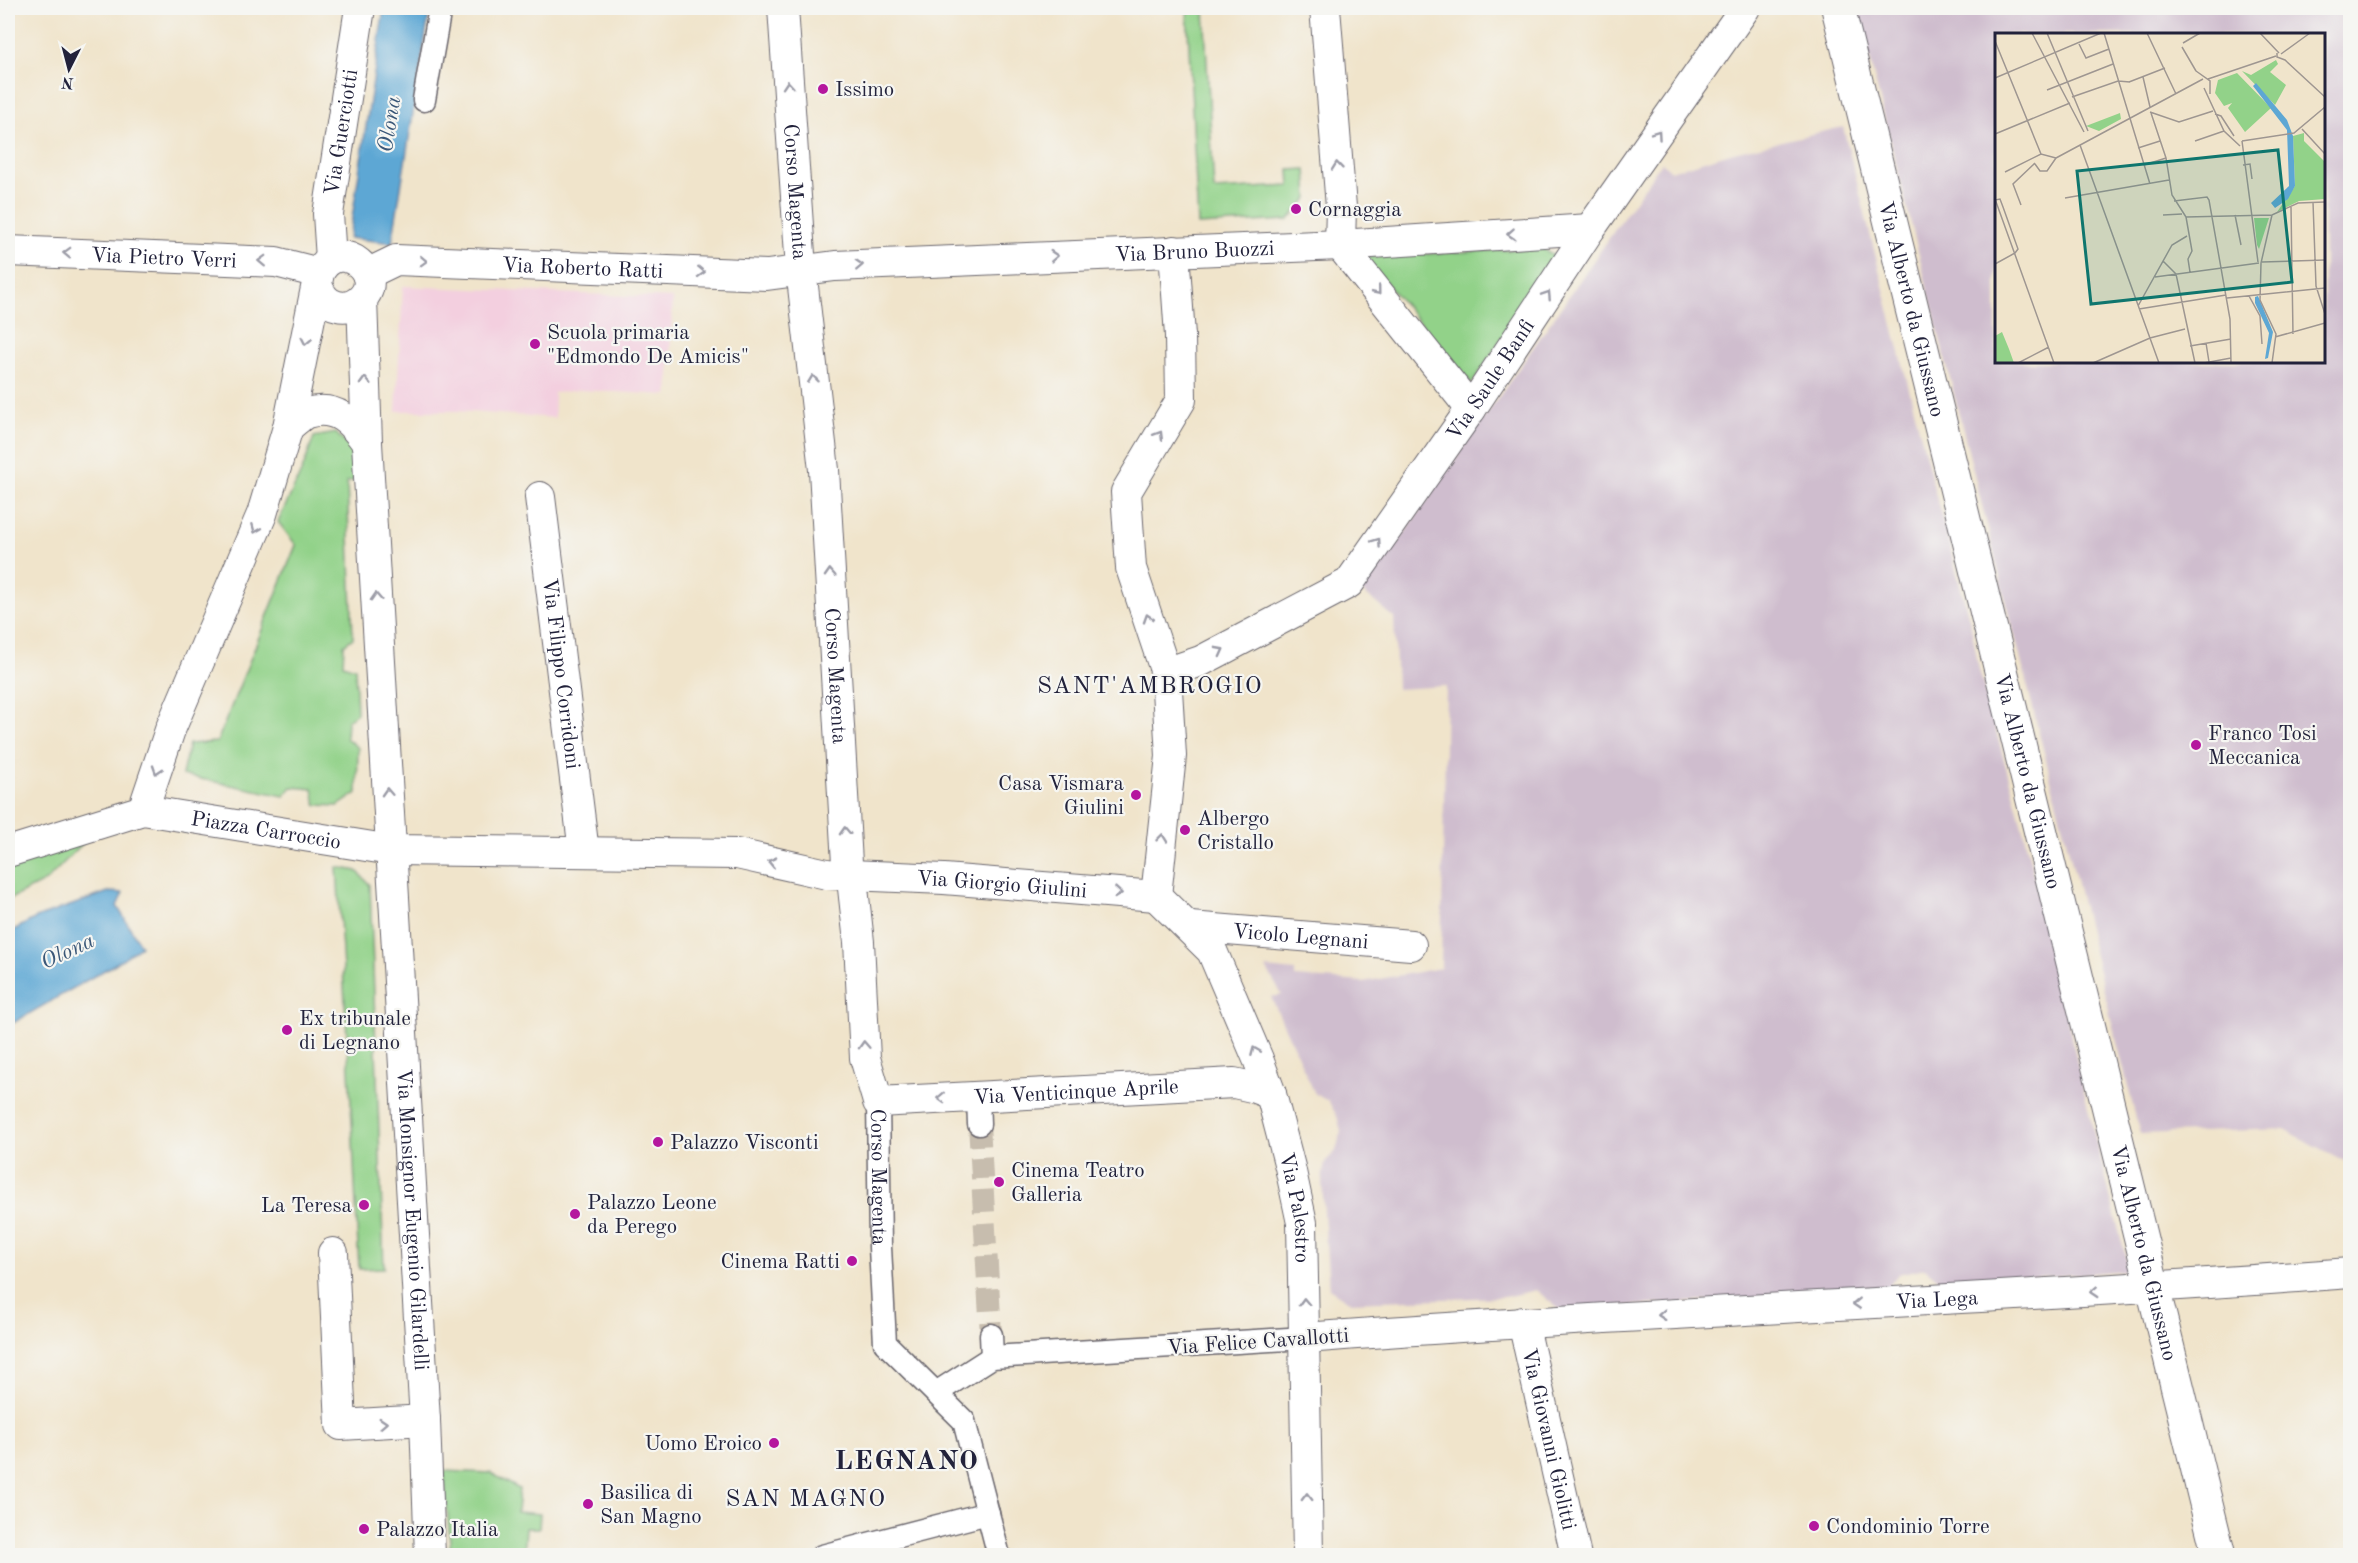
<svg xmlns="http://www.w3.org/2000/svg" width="2358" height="1563" font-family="'Old Standard TT',serif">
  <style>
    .built { fill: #f3cfdf }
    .industrial { fill: #cfbdce; fill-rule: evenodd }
    .green { fill: #92d289; stroke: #5a7a62; stroke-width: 1.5 }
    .water { fill: #5da7d4; stroke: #406488; stroke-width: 1.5 }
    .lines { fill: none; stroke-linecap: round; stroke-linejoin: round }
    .pedestrian-tunnel { stroke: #c7bdae; stroke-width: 22; stroke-dasharray: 22 11; stroke-linecap: butt }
    .pedestrian-casing { stroke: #6a666d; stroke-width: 25 }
    .minor-casing { stroke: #6a666d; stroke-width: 32 }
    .tertiary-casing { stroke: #6a666d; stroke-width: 35 }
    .pedestrian { stroke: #fff; stroke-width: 22 }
    .minor { stroke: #fff; stroke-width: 30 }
    .tertiary { stroke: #fff; stroke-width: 33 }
    .oneway { stroke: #9c9ca7 }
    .poi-dot { fill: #b5179e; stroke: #f6f6f2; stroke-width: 2 }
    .labels { text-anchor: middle; stroke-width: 4.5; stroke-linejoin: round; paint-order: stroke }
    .poi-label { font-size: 21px; fill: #22223b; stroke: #f6f6f2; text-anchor: start }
    .street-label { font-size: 21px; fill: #22223b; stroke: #f6f6f2 }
    .water-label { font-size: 22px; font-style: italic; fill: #3a5778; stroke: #f6f6f2 }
    .quarter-label { font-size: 24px; letter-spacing: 1.5px; fill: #22223b; stroke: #f6f6f2 }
    .district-label { font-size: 27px; font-weight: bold; letter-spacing: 1.5px; fill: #22223b; stroke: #f6f6f2 }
    .inset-road { fill: none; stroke: #9e9691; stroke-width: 1.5 }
    .view { fill: #0f766e; fill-opacity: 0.15; stroke: #0f766e; stroke-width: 3 }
    .inset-edge { fill: none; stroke: #22223b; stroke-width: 3 }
  </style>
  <rect width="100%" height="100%" fill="#f6f6f2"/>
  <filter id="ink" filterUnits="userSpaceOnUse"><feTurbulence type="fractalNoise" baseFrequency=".0167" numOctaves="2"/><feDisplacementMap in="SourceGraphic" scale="12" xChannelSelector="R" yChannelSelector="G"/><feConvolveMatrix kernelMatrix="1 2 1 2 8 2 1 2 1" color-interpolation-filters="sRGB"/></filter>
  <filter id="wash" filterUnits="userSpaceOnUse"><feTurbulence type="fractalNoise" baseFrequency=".008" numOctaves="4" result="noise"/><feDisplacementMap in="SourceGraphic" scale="24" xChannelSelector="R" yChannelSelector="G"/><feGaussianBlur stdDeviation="1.35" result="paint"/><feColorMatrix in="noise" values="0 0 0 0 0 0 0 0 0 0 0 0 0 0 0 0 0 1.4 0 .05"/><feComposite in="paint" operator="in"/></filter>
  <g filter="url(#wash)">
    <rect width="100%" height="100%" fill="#f0e4cb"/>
    <path class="built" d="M403,286L673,298L668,395L581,390L554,393L555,418L456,411H396Z"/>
    <path class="industrial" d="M1857,8H2350V1164L2284,1129L2140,1134ZM1996,34H2324V362H1996Z
      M1843,127L1938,504L1971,626L1979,670L2019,814L2095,1138L2129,1270L1945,1285L1925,1268L1898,1274L1886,1290L1560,1310L1536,1290L1504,1297L1349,1302L1329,1289L1322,1181L1325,1162L1336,1151L1341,1131L1337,1116L1328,1101L1315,1094L1271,997L1282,995L1266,968L1295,971V977L1363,982L1441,968L1446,686L1397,689L1394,618L1359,589L1385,561L1662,162L1671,171L1734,152Z"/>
    <path class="green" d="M1187,8H1204L1214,190L1290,186L1289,170L1306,169L1308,198L1288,220L1198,225Z
      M1541,248L1556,256L1472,384L1364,257Z
      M336,433L352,450L354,481L347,482L353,638L344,645L343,664L355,668L357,713L347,721L346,738L358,748L357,793L338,806L316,805L313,789L292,787L284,796L182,775L189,744L217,742L296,545L278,522L303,468L314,437Z
      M85,841L46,881L8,900V867Z
      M337,867L357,871L370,885L384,1268L359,1269L352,1122Z
      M444,1471L491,1473L519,1489L517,1512L540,1514L539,1528H526L524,1555H451Z"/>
    <path class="water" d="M384,8H430L392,243L349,238Z
      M108,892L123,893L117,906L141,946L115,964L8,1026V933L36,918Z"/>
  </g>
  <g filter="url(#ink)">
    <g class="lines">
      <path class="pedestrian-tunnel" d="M979,1124L991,1335"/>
      <defs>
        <g id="pedestrian">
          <path d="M424,100L440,8"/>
          <path d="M978,1097L979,1124"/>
          <path id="s1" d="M878,1102L880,1247L885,1343L964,1421L999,1556"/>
          <path d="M991,1335L992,1357"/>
          <path d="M936,1393L992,1357L1305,1338"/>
          <path d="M822,1556L988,1513"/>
        </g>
        <g id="minor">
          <path id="s2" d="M783,8L801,269L824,470L847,863L853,888L859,942L865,1058L878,1102L1234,1083L1252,1087L1271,1094"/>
          <path d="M1325,8L1341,207L1340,245"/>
          <path d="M1340,245L1471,409"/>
          <path id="s3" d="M8,251L276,262L319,273"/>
          <path id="s4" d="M331,259L328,214L360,8"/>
          <path id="s5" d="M367,274L396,260L767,275L835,266L1340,245L1590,229"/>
          <path id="s6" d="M362,299L367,443L425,1420L430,1556"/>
          <path d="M288,427C294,423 301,415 307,413C336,404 352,422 367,443"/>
          <path id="s7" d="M540,497L584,852"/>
          <path id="s8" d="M1166,673L1201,661L1349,583L1471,409L1590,229L1745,8"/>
          <path d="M143,810L170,730L262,514L288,427L319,273C339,233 390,276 359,301C353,306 345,308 338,306C326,304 320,294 317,284"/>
          <path id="s9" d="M8,852L143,810L391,850L737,854L827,874L944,879L1156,896"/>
          <path id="s10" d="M1156,896L1212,951L1258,1059L1271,1094L1290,1167L1302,1223L1308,1556"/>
          <path d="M1156,896L1171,756L1166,673L1131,568L1126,492L1181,400L1180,336L1174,251"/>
          <path id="s11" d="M1190,927L1411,945"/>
          <path d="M333,1253L341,1425L425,1420"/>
          <path id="s12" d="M1523,1322L1576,1556"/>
          <path id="s13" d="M1305,1338C1653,1311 2002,1300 2350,1273"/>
        </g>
        <g id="tertiary">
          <path id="s14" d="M1838,8L2219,1556"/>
        </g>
      </defs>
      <use href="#pedestrian" class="pedestrian-casing"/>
      <use href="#minor" class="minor-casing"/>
      <use href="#tertiary" class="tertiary-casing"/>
      <use href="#pedestrian" class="pedestrian"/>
      <use href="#minor" class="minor"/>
      <use href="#tertiary" class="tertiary"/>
    </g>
    <defs><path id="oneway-chevron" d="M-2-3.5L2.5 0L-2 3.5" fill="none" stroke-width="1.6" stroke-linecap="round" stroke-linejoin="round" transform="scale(1.5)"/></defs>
    <g class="oneway">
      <use href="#oneway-chevron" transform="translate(788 85) rotate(-94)"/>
      <use href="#oneway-chevron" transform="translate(1657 134) rotate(-55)"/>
      <use href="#oneway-chevron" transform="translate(1337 166) rotate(-96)"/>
      <use href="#oneway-chevron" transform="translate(1511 234) rotate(176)"/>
      <use href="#oneway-chevron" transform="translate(67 253) rotate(-178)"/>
      <use href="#oneway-chevron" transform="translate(1054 256) rotate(-3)"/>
      <use href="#oneway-chevron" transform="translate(262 261) rotate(-178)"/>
      <use href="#oneway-chevron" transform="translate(423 261) rotate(2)"/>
      <use href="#oneway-chevron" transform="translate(859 265) rotate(-3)"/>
      <use href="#oneway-chevron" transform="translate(701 272) rotate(2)"/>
      <use href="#oneway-chevron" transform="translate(1377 291) rotate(51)"/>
      <use href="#oneway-chevron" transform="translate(1547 295) rotate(-57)"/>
      <use href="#oneway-chevron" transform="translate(306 341) rotate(101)"/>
      <use href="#oneway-chevron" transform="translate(813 379) rotate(-97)"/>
      <use href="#oneway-chevron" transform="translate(365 381) rotate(-92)"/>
      <use href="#oneway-chevron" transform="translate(1159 435) rotate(-59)"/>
      <use href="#oneway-chevron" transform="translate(256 529) rotate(113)"/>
      <use href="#oneway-chevron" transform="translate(1377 542) rotate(-55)"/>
      <use href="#oneway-chevron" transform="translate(830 573) rotate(-93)"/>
      <use href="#oneway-chevron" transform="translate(376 597) rotate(-93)"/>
      <use href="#oneway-chevron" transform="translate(1148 618) rotate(-108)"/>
      <use href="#oneway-chevron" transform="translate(1220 651) rotate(-28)"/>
      <use href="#oneway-chevron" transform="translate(157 770) rotate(108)"/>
      <use href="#oneway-chevron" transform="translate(387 792) rotate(-93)"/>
      <use href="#oneway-chevron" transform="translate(845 831) rotate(-93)"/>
      <use href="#oneway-chevron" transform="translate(1162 838) rotate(-84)"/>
      <use href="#oneway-chevron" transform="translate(772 862) rotate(-167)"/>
      <use href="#oneway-chevron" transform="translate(1118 893) rotate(5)"/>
      <use href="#oneway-chevron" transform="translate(864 1045) rotate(-93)"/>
      <use href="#oneway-chevron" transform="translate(1255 1051) rotate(-113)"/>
      <use href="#oneway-chevron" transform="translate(941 1098) rotate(178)"/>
      <use href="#oneway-chevron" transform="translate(2094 1292) rotate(177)"/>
      <use href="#oneway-chevron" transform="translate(1304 1302) rotate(-92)"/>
      <use href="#oneway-chevron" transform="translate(1857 1304) rotate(177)"/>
      <use href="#oneway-chevron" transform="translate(1662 1315) rotate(177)"/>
      <use href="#oneway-chevron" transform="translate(383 1423) rotate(-3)"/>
      <use href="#oneway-chevron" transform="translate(1307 1497) rotate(-91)"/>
    </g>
  </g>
  <g class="poi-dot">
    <circle cx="823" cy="89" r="6"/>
    <circle cx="1296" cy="209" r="6"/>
    <circle cx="535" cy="344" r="6"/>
    <circle cx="2196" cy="745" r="6"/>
    <circle cx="1136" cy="795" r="6"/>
    <circle cx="1185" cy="830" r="6"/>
    <circle cx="287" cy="1030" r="6"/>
    <circle cx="658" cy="1142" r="6"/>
    <circle cx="999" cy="1182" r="6"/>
    <circle cx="364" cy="1205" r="6"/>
    <circle cx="575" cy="1214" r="6"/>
    <circle cx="852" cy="1261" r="6"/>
    <circle cx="774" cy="1443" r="6"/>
    <circle cx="588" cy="1504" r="6"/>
    <circle cx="1814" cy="1526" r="6"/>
    <circle cx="364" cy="1529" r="6"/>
  </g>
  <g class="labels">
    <g class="poi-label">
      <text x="835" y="96">Issimo</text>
      <text x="1308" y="216">Cornaggia</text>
      <text x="547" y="339">Scuola primaria<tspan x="547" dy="24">"Edmondo De Amicis"</tspan></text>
      <text x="2208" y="740">Franco Tosi<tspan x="2208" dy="24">Meccanica</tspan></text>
      <text x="1124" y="790" text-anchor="end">Casa Vismara<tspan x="1124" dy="24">Giulini</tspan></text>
      <text x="1197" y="825">Albergo<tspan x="1197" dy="24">Cristallo</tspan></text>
      <text x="299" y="1025">Ex tribunale<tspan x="299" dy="24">di Legnano</tspan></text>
      <text x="670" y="1149">Palazzo Visconti</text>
      <text x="1011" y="1177">Cinema Teatro<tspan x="1011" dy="24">Galleria</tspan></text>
      <text x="587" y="1209">Palazzo Leone<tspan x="587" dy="24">da Perego</tspan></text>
      <text x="352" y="1212" text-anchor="end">La Teresa</text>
      <text x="840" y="1268" text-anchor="end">Cinema Ratti</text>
      <text x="762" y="1450" text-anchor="end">Uomo Eroico</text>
      <text x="600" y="1499">Basilica di<tspan x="600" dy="24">San Magno</tspan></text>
      <text x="1826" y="1533">Condominio Torre</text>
      <text x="376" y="1536">Palazzo Italia</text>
    </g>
    <g class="street-label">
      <text dy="7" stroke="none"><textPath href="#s4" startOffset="128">Via Guerciotti</textPath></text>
      <text dy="7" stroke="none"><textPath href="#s2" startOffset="184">Corso Magenta</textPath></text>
      <text dy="7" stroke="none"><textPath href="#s5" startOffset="832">Via Bruno Buozzi</textPath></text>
      <text dy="7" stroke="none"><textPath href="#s3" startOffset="156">Via Pietro Verri</textPath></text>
      <text dy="7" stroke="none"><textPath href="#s5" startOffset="219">Via Roberto Ratti</textPath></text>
      <text dy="7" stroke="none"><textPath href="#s14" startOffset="310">Via Alberto da Giussano</textPath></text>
      <text dy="7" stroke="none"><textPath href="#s8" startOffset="452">Via Saule Banfi</textPath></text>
      <text dy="7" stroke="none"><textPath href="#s7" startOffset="178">Via Filippo Corridoni</textPath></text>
      <text dy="7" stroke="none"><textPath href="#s2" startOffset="670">Corso Magenta</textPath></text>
      <text dy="7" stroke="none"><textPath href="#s14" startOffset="796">Via Alberto da Giussano</textPath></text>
      <text dy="7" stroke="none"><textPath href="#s9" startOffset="266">Piazza Carroccio</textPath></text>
      <text dy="7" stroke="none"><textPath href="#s9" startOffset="1006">Via Giorgio Giulini</textPath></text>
      <text dy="7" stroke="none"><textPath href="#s11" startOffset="111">Vicolo Legnani</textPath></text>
      <text dy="7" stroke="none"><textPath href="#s2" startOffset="1298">Via Venticinque Aprile</textPath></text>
      <text dy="7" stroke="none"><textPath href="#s1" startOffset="75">Corso Magenta</textPath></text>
      <text dy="7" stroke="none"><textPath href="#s10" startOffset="350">Via Palestro</textPath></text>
      <text dy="7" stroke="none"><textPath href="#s6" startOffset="922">Via Monsignor Eugenio Gilardelli</textPath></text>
      <text dy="7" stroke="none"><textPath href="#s14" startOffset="1282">Via Alberto da Giussano</textPath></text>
      <text dy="7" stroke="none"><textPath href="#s13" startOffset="633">Via Lega</textPath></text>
      <text transform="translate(1258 1341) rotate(-4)" y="7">Via Felice Cavallotti</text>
      <text dy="7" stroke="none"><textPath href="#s12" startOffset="120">Via Giovanni Giolitti</textPath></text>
    </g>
    <g class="water-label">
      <text transform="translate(388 124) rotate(-81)" y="8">Olona</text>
      <text transform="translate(67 950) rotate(-25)" y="8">Olona</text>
    </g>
    <g class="quarter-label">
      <text x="1150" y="693">SANT'AMBROGIO</text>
      <text x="806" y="1506">SAN MAGNO</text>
    </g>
    <g class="district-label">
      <text x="907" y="1469">LEGNANO</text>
    </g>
  </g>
  <g transform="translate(1995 33)">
    <rect width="330" height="330" fill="#f0e4cb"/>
    <path d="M281,27L283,31L275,39L291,52L280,72L247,38L256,42ZM242,40L276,75L250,99L233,75L237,70L229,73L220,60L223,47ZM125,80L126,86L104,98L91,93ZM309,100V108L330,129V166L304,168L282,179L300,153L298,103ZM259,185H274L264,216L262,212ZM7,299L14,316L19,330H0V303Z" fill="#92d289"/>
    <path d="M261,50L292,87L298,103L300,153L293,166L280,175L276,170L294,153L292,97L258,53ZM263,263L278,299L273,325L270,326L274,300L260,270V264Z" fill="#5da7d4"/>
    <path class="inset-road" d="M37,0L89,99M52,0L93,98M109,0L155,151M152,0L181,61M265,0L284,20M0,8L46,121M188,10L205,0M84,11L91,25L114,16M187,14L201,38M282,20V24L290,27L330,64M286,21L315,0M201,38L215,48V61M148,44L155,74M0,45L106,0M213,46L281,23M134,49L170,35M209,55L229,98L245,113M52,57L118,31M77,64L123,48L135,49M155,79L184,89L218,78M156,80L171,125L177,162L191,184M220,81L226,83L239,103M307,96L330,121M0,101L75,70M200,108L229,98M247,108L263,229M247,108L299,100L330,74M85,112L164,330M143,115L165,108M61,125L208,46M40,131L45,138H52L61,125M149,132L171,125M248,132L255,131L257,146M10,139L46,121L61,125M70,165L174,147M0,166L59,330M0,167L5,166L8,174L23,216L20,220M179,168L212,164L214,167L235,286L236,330M318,169L321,253L330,281M26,172L18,151L40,130M296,174L298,301M168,182L187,181M240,182L246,212M191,184L277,182L303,170L330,169M191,184L197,218L193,226L195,239M168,228L181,241M267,229L330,227M0,231L20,220M181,241L200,330M160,244L264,230M254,263L265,283L267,311M232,265L330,255M143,273L177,212L192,203M144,276L231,262M280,304L330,290M211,310L214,329M195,313L236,306M23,330L54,314M98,330L155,305L190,296M209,330L236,325M277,330L281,301L265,267L266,230L277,182"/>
    <path class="view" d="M283,117L297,249L96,271L82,138Z"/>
    <rect width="330" height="330" class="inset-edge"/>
  </g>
  <rect width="2358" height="1563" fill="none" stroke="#f6f6f2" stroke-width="30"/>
  <g transform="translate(69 69) rotate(186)" stroke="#f6f6f2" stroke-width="4.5" paint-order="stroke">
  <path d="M0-4.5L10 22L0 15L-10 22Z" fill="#22223b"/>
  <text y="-9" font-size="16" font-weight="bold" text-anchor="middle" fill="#22223b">N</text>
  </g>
</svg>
